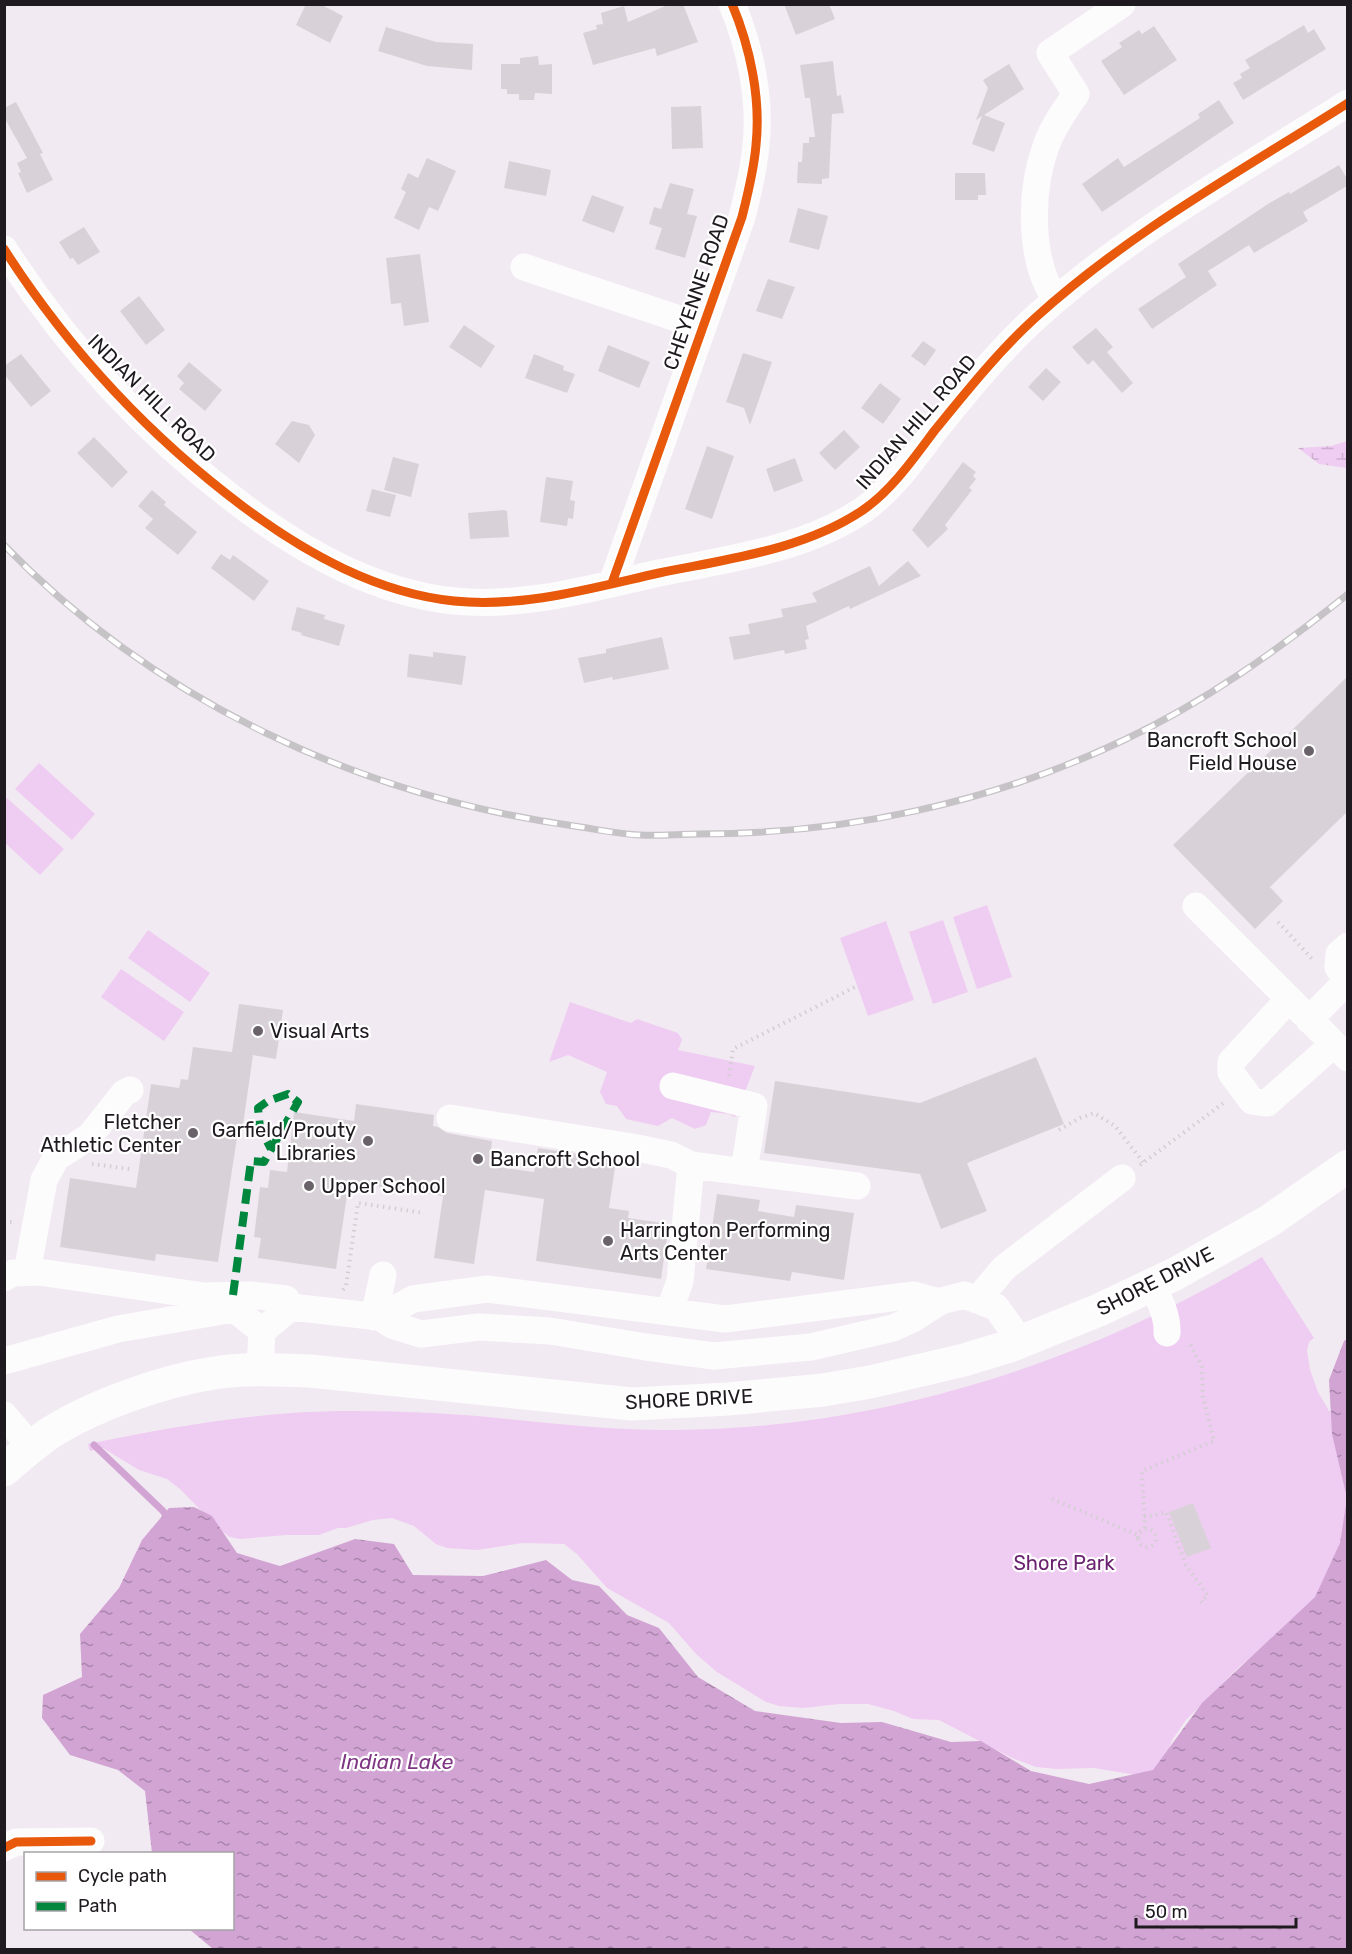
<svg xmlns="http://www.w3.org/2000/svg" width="1352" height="1954" font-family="Rubik,sans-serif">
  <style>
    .green { fill: #efccf1 }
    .wetland { fill: url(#wetland-marsh) }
    .water { fill: url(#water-ripples) }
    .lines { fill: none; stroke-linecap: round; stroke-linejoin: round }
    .stream { stroke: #d1a4d3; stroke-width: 7 }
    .building { fill: #d8d2d8 }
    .path { stroke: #d2cfd2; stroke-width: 4; stroke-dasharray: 1.5 4.5; stroke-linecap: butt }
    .minor { stroke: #fdfcfd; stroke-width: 27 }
    .major { stroke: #fdfcfd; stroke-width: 33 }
    .rail-casing { stroke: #c5c3c5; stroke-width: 7 }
    .rail { stroke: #fff; stroke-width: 4.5; stroke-dasharray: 14; stroke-linecap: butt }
    .quiet { stroke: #00873e; stroke-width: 8; stroke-dasharray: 15 8; stroke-linecap: butt }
    .cycleway-casing { stroke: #fff; stroke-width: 13 }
    .cycleway { stroke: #e8590c; stroke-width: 9 }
    .poi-dot { fill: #696369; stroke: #fff; stroke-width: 2 }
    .labels { text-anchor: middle; stroke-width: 4.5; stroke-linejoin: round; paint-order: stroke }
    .street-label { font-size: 20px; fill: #1f1a1f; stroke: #fff }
    .poi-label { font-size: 20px; fill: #1f1a1f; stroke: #fff; text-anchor: start }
    .park-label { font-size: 20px; fill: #6b2371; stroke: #fff }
    .water-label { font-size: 21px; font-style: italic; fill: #7e3583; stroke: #fff }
  </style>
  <defs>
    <pattern id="wetland-marsh" width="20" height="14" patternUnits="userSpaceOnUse" patternTransform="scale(1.5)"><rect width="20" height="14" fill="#efccf1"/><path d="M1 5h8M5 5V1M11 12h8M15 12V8" fill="none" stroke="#ccafce"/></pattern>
    <pattern id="water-ripples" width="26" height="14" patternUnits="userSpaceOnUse" patternTransform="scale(1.5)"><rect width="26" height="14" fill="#d1a4d3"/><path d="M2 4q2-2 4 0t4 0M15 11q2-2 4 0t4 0" fill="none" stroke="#a985ab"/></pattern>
  </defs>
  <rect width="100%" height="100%" fill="#f2eaf2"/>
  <path class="green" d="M39,763L95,814L72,840L15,789Z
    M7,798L64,849L40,875L5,843V801Z
    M987,905L1012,977L977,989L953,917Z
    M943,920L968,992L933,1004L909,932Z
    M886,921L914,1000L868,1016L840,938Z
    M148,930L210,973L190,1002L128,958Z
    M121,969L184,1012L164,1041L101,997Z
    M570,1002L631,1023L637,1019L678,1033L682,1040L678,1050L755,1066L735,1117L729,1114L711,1112L706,1125L695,1129L672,1118L658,1126L626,1119L617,1106L606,1104L600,1092L607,1072L568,1055L549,1062Z
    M1262,1257L1314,1338L1309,1342L1307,1350L1310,1370L1318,1392L1334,1419L1347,1463V1534L1319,1595L1274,1638L1239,1667L1186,1720L1172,1740L1161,1772L1136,1775L1094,1768L1057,1769L1036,1767L1012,1758L939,1720L913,1719L894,1711L868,1704H839L803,1708L779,1706L766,1702L717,1672L696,1654L669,1623L607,1588L577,1554L564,1544L523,1543L477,1550L447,1548L436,1544L414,1526L392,1518L373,1520L346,1528H338L319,1535H287L240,1539L230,1537L220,1530L180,1489L167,1479L139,1470L103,1448L90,1451L88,1444C155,1430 223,1418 292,1413C339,1410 386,1411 432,1413C513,1417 593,1431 675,1430C881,1429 1086,1363 1262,1257Z"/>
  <path class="wetland" d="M1347,441V468L1319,464L1298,448L1331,446Z"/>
  <path class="water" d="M1347,1339V1949H213L189,1929L232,1928V1854L152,1853L145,1791L118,1770L70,1755L42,1718L43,1695L82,1677L80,1634L119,1588L142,1540L169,1508L194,1507L212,1516L237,1553L280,1566L355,1539L394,1544L413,1575L483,1576L546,1560L572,1580L599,1586L627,1615L659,1628L698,1677L755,1711L841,1723L882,1722L951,1742L981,1741L1031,1771L1089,1784L1153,1770L1202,1703L1315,1597L1340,1543L1347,1498L1332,1434L1329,1380L1344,1341Z"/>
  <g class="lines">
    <path class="stream" d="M94,1445L163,1511L168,1519"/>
  </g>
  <path class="building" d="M306,4H320L343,16L330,43L296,25Z
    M670,4H683L698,42L657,56L655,48L593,65L583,33L597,29L596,25L603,24L601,13L624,6L628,22Z
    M784,4H829L835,19L796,35Z
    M1304,25L1308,33L1314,29L1326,49L1243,100L1233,83L1242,78L1240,74L1250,68L1245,60Z
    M1154,26L1177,60L1124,95L1101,61L1122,47L1119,43L1139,30L1142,34Z
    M386,27L436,42L473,44L472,70L427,66L378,51Z
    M538,56L539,65L552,64V94L535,93L534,100H519V94H507V89H501V64H520V58Z
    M833,61L837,96L841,95L844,113L832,114L829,178L822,179V184L797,183L798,162H802L803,143H809V137H815L810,98H805L800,65Z
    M1009,64L1024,89L984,115L1005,123L994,152L972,144L982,116L976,120L988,88L983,80Z
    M1219,100L1234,123L1102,212L1082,184L1118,158L1124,167L1200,118L1198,114Z
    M16,102L43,153L40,154L53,180L27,193L18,173L21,172L17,163L27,158L4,117V108Z
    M701,106L703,148L672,149L671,107Z
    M427,158L456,171L438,211L429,207L419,230L394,218L406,192L401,189L408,173L418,178Z
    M509,161L551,170L546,196L504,188Z
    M1339,165L1347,179V186L1303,212L1308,221L1254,253L1249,245L1208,271L1217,285L1152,329L1138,309L1186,277L1178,264L1268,204L1289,192L1290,194Z
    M955,173H985L986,195H978V200H955Z
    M670,183L694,189L687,214L697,216L685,258L655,249L662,228L649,224L654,207L661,209Z
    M592,195L624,207L614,233L582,221Z
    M798,208L828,216L819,250L789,242Z
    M84,227L100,252L78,265L73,258L70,259L59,242Z
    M420,254L429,322L404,326L401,303L391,304L386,258Z
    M768,279L795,287L782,319L756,311Z
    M139,296L165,330L146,345L120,311Z
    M464,325L495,346L481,368L449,347Z
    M1096,328L1113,347L1107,352L1133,383L1122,393L1093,360L1088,365L1072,347Z
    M923,341L936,350L925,366L911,356Z
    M608,345L650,362L639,388L598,371Z
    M743,353L772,362L750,425L744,408L726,402Z
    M21,354L51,391L31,407L4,374V366Z
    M534,354L564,366L563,370L575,374L567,393L525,378Z
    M189,362L222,390L205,411L179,389L184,383L177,376Z
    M1046,368L1061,382L1043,401L1028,387Z
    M880,383L901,399L883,424L861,408Z
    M292,421L309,425L315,435L299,463L275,444Z
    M844,430L860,447L835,470L819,453Z
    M94,437L128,472L112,488L77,453Z
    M707,446L734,456L712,519L685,509Z
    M393,457L419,464L411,497L384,490Z
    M795,458L803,481L774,492L766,469Z
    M963,462L976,472L973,476L976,479L969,488L972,490L945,525L948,529L928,548L912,530Z
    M546,477L573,481L570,500L575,501L573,519L568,518L567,526L540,522Z
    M372,489L396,495L390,517L366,511Z
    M152,490L166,502L164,505L197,532L178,555L145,528L153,519L138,506Z
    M504,510L507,511L509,537L470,539L468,513Z
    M221,554L230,560L233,555L269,581L254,601L211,568Z
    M908,561L921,576L850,609L849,606L806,626L809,639L805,640L807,649L785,654L784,650L734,660L729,637L750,634L748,624L783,617L781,609L817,602L812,593L870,566L879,586Z
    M297,607L325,615L324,619L345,625L339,646L301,635L302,633L291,630Z
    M662,637L669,669L613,680L612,677L584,683L578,658L606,653V649Z
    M433,652L466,656L462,685L407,677L409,654L433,657Z
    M1347,677V812L1270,887L1283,901L1255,929L1173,845Z
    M239,1004L283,1010L276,1059L253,1055L242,1132L238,1131L218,1262L156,1254L155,1261L60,1247L70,1178L136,1188L151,1084L179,1088L181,1079L188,1080L193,1047L232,1052Z
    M1036,1057L1064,1124L967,1163L987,1211L941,1229L920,1174L764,1153L775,1081L920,1103Z
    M356,1104L434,1115L433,1126L438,1127L447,1133L492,1141L489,1166L534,1172L538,1148L616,1160L609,1208L629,1211L628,1218L669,1224L661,1279L536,1261L544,1199L485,1190L474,1264L434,1258L443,1196L349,1182L336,1269L258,1258L261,1238L254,1237L260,1187L268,1188L270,1170L287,1172L294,1112L354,1121Z
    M717,1194L760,1200L758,1211L794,1217L796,1205L854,1213L844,1280L792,1272L790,1281L706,1269Z
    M1193,1503L1211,1548L1187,1557L1169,1512Z"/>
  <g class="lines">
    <path class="path" d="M1278,922L1314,961
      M729,1076L733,1049L857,986
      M1059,1130L1080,1118L1094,1113L1115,1126L1143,1162
      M92,1164L130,1169
      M1140,1165L1225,1102
      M4,1222H13
      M343,1290L346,1286L358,1203L424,1213
      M1052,1499L1138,1535
      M1144,1516H1152L1166,1512L1186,1565L1208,1596L1201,1601L1205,1605
      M1145,1528L1142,1471L1214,1441L1203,1397L1202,1367L1189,1342
      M1138 1538a9 9 0 1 1 18 0a9 9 0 1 1-18 0Z"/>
    <path class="minor" d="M4,249C68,349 150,437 245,508C307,554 377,593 454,601C524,608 592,588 659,573C727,559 804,550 863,510C892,490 914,458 935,430C966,392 998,352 1034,319C1128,233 1241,171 1348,103
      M524,267L703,327
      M1056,300C1028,260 1030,190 1046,146C1052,128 1065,110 1076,94L1050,53L1122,4
      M612,583L742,217C748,193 754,170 756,145C761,98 750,47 732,4
      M1196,906L1348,1058
      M1348,946L1339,954L1338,967L1348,983
      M1289,999L1231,1062V1073L1252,1101L1267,1103L1334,1044
      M1309,1020L1346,982
      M673,1086L754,1106L744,1172
      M450,1118L632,1147L671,1155L691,1165
      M27,1272L44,1180L56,1158L90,1136L124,1093L130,1090
      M4,1278L13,1273L39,1272L204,1296L251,1295L286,1299L291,1307
      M1152,1285C1159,1299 1168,1316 1167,1333
      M977,1300L1004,1268L1122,1178
      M669,1312L680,1281L691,1165L857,1186
      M374,1317L383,1275
      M380,1317L413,1299L487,1289L725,1319L914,1295L939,1302
      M4,1361L118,1329L234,1309L262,1331
      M260,1369L262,1331L291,1307L380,1317L392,1325L421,1334L479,1327L550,1331L646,1347L714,1356L811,1347L893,1328L913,1319L941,1301L964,1295L996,1307L1021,1342
      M4,1415L31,1447
      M4,1848L16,1842L91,1841"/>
    <path class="major" d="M4,1470C18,1458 32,1446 47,1435C91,1406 162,1381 214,1373C245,1368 278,1370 310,1371L632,1404L728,1399L823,1390L870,1382L964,1360L1010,1346L1099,1310L1175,1274L1269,1221L1348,1166"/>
    <defs>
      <path id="rail" d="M4,545C155,701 360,796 574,826C595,829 618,834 640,835C659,836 680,834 699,834C845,834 992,803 1124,740C1205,702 1278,650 1348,594"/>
    </defs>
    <use href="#rail" class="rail-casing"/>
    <use href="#rail" class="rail"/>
    <path class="quiet" d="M233,1295L251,1161L264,1162L298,1102L288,1094L268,1101L258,1108L260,1128L271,1149"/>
    <defs>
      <path id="cycleway" d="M4,249C68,349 150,437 245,508C307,554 377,593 454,601C524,608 592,588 659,573C727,559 804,550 863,510C892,490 914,458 935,430C966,392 998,352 1034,319C1128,233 1241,171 1348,103
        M612,583L742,217C748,193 754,170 756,145C761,98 750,47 732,4
        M4,1848L16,1842L91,1841"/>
    </defs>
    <use href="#cycleway" class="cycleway-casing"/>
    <use href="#cycleway" class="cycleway"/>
  </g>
  <g class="poi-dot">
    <circle cx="1309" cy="751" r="6"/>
    <circle cx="258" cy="1031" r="6"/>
    <circle cx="193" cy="1133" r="6"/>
    <circle cx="368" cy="1141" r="6"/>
    <circle cx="478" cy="1159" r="6"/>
    <circle cx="309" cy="1186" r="6"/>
    <circle cx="608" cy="1241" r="6"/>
  </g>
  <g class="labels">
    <g class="street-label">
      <text transform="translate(696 292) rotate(-71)" y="7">CHEYENNE ROAD</text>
      <text transform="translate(152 398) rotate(45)" y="7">INDIAN HILL ROAD</text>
      <text transform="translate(916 422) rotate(-49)" y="7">INDIAN HILL ROAD</text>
      <text transform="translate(1155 1281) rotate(-27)" y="7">SHORE DRIVE</text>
      <text transform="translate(689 1399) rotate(-3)" y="7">SHORE DRIVE</text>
    </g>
    <g class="poi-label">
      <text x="1297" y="747" text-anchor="end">Bancroft School<tspan x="1297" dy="23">Field House</tspan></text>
      <text x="270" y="1038">Visual Arts</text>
      <text x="181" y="1129" text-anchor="end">Fletcher<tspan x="181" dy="23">Athletic Center</tspan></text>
      <text x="356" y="1137" text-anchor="end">Garfield/Prouty<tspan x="356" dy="23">Libraries</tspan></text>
      <text x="490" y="1166">Bancroft School</text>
      <text x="321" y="1193">Upper School</text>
      <text x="620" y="1237">Harrington Performing<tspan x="620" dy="23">Arts Center</tspan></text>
    </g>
    <g class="park-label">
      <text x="1064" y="1570">Shore Park</text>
    </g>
    <g class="water-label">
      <text x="397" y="1769">Indian Lake</text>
    </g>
  </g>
  <rect width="1352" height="1954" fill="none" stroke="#1f1a1f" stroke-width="12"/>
  <rect x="24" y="1852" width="210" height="78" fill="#ffffff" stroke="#a5a3a5" stroke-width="1.5"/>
  <rect x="36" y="1872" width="30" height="9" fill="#e8590c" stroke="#a5a3a5" stroke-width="1.5"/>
  <text x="78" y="1882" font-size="18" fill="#1f1a1f">Cycle path</text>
  <rect x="36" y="1902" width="30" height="9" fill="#00873e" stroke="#a5a3a5" stroke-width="1.5"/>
  <text x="78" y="1912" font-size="18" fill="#1f1a1f">Path</text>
  <path d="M1136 1918v9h160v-9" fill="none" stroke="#1f1a1f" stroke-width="3"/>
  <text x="1145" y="1918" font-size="18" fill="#1f1a1f" stroke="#ffffff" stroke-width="4.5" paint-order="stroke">50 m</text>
</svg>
